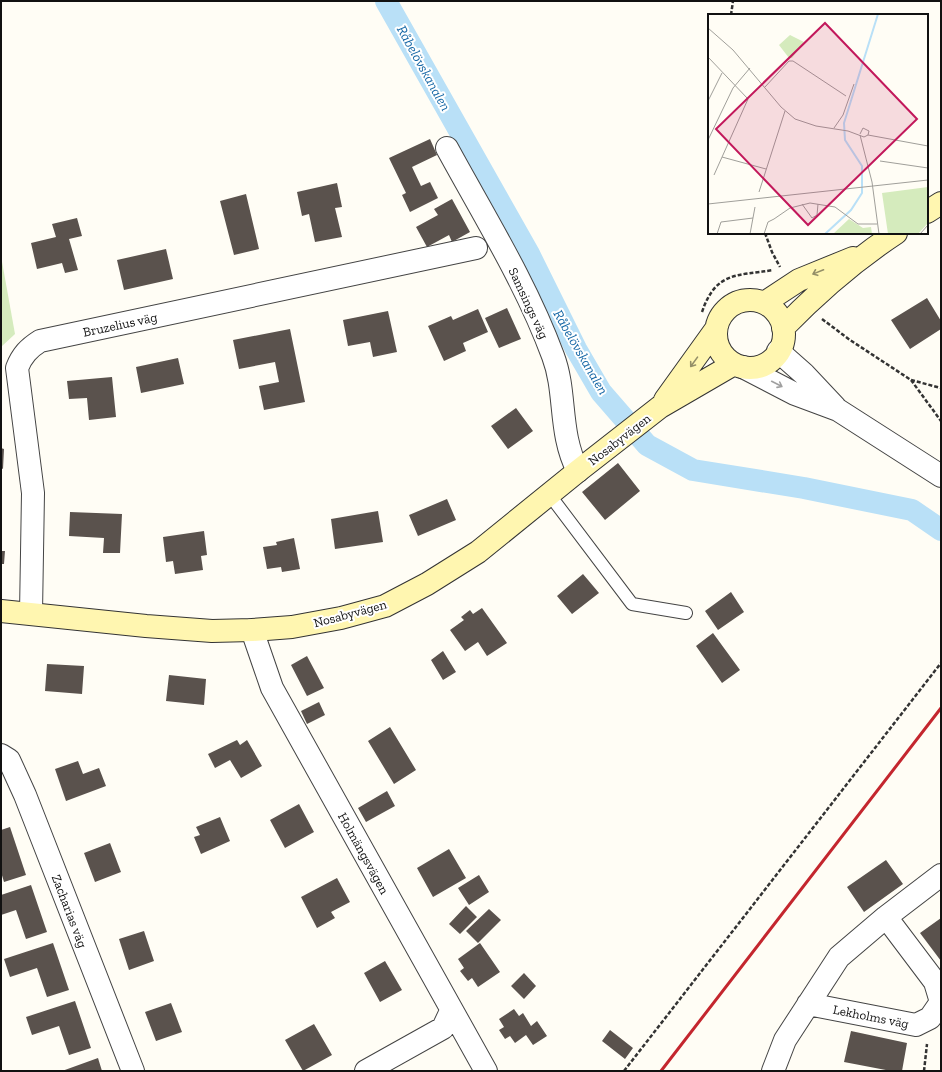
<svg xmlns="http://www.w3.org/2000/svg" width="942" height="1072" font-family="'Zilla Slab',serif">
  <style>
    .green { fill: #d5ebbd }
    .lines { fill: none; stroke-linecap: round; stroke-linejoin: round }
    .canal { stroke: #b9e0f7; stroke-width: 22 }
    .building { fill: #5a524d }
    .service-casing { stroke: #444; stroke-width: 14 }
    .minor-casing { stroke: #444; stroke-width: 24 }
    .tertiary-casing { stroke: #444; stroke-width: 24 }
    .secondary-casing { stroke: #333; stroke-width: 24 }
    .path { stroke: #333; stroke-width: 2.5; stroke-dasharray: 4 2; stroke-linecap: butt }
    .service { stroke: #fff; stroke-width: 12 }
    .minor { stroke: #fff; stroke-width: 22 }
    .tertiary { stroke: #fff; stroke-width: 22 }
    .secondary { stroke: #fff6b0; stroke-width: 22 }
    .rail { stroke: #c4262e; stroke-width: 3 }
    .oneway { stroke: #948f68 }
    .oneway2 { stroke: #a0a0a0 }
    .labels { text-anchor: middle; stroke-width: 4; stroke-linejoin: round; paint-order: stroke }
    .street-label { font-size: 13px; fill: #111; stroke: #fff }
    .water-label { font-size: 14px; font-style: italic; fill: #1768a6; stroke: #fff }
    .inset-river { fill: none; stroke: #b9e0f7; stroke-width: 2 }
    .inset-road { fill: none; stroke: #a09f9a; stroke-width: 1 }
    .view { fill: #c2185b; fill-opacity: 0.15; stroke: #c2185b; stroke-width: 2 }
    .inset-edge { fill: none; stroke: #111; stroke-width: 2 }
  </style>
  <rect width="100%" height="100%" fill="#fffdf5"/>
  <path class="green" d="M1,256L15,334L1,347Z"/>
  <g class="lines">
    <path class="canal" d="M386,1L529,254L576,349L601,392L647,445L693,470L804,488L912,510L941,530"/>
  </g>
  <path class="building" d="M430,139L437,155L412,167L421,186L430,182L438,198L410,212L402,195L406,193L389,158Z
    M337,183L342,207L335,208L342,237L315,242L309,214L302,216L297,192Z
    M246,194L259,249L234,255L220,201Z
    M452,199L470,232L452,242L449,235L427,247L416,227L438,215L434,209Z
    M77,218L82,236L69,239L78,270L65,273L62,263L37,269L31,243L56,237L52,224Z
    M166,249L173,279L124,290L117,260Z
    M927,298L941,321V329L910,349L891,320Z
    M507,308L521,339L499,348L485,318Z
    M478,309L488,332L463,343L466,351L444,361L428,326L451,316L453,320Z
    M388,311L397,352L373,357L370,342L348,346L343,320Z
    M290,329L305,402L264,410L259,386L279,382L275,362L239,369L233,340Z
    M178,358L184,384L141,393L136,367Z
    M112,377L116,417L89,420L87,398L69,399L67,381Z
    M516,408L533,431L508,449L491,426Z
    M1,448L4,449L3,469L1,468Z
    M618,463L640,491L605,520L582,492Z
    M447,499L456,520L418,536L409,515Z
    M378,511L383,542L335,549L331,519Z
    M70,512L122,514L120,553H103L104,538L69,536Z
    M204,531L207,555L201,556L203,570L175,574L173,561L166,562L163,537Z
    M294,538L300,569L282,572L281,567L267,569L263,547L277,545L276,542Z
    M1,551H5L4,564H1Z
    M583,574L599,593L572,614L557,596Z
    M731,592L744,612L718,630L705,611Z
    M482,608L507,643L487,656L478,642L465,651L450,630L464,620L461,617L470,610L473,614Z
    M713,633L740,670L722,683L696,646Z
    M443,651L456,672L443,680L431,660Z
    M307,656L324,688L307,696L291,665Z
    M47,664L84,666L82,694L45,691Z
    M169,675L206,679L204,705L166,701Z
    M319,702L325,715L307,724L301,711Z
    M390,727L416,770L394,784L368,741Z
    M237,740L240,745L247,740L262,766L241,778L230,760L215,768L208,754Z
    M78,761L83,774L99,768L106,786L66,801L55,769Z
    M387,791L395,806L366,822L358,808Z
    M299,804L314,832L285,848L270,820Z
    M220,817L230,841L201,854L194,837L200,835L196,827Z
    M10,827L26,875L4,882L1,872V830Z
    M110,843L121,872L95,882L84,853Z
    M449,849L466,878L433,897L417,868Z
    M886,860L903,884L864,912L847,887Z
    M479,875L489,892L469,905L458,888Z
    M337,878L350,902L331,912L335,918L317,928L301,897Z
    M31,885L47,932L26,939L16,910L1,915V895Z
    M466,906L477,917L460,934L449,924Z
    M489,909L501,920L478,943L466,931Z
    M941,918V961L920,933Z
    M144,931L154,961L129,970L119,939Z
    M53,943L69,990L47,997L37,968L10,977L4,959Z
    M480,943L500,972L478,987L472,978L468,981L460,971L464,968L458,959Z
    M385,961L402,990L380,1002L364,973Z
    M524,973L536,986L524,999L511,986Z
    M75,1001L91,1048L69,1055L59,1026L32,1035L26,1017Z
    M171,1003L182,1032L156,1041L145,1012Z
    M514,1009L519,1016L523,1013L531,1026L537,1021L547,1036L533,1045L526,1035L515,1043L510,1036L505,1039L499,1030L504,1027L499,1019Z
    M314,1024L332,1055L303,1071L285,1040Z
    M610,1030L633,1048L625,1059L602,1041Z
    M851,1031L907,1043L902,1071H891L844,1062Z
    M98,1058L102,1071H62Z"/>
  <g class="lines">
    <defs>
      <path id="service" d="M549,494L632,604L686,613"/>
      <path id="minor" d="M447,148C484,216 526,283 553,356C567,393 558,432 578,471
        M31,613L33,493L17,368C22,355 29,348 40,341L476,248
        M252,630L272,688L486,1071
        M1,755L9,760L25,795L133,1071
        M808,1004L916,1025L930,1018L941,1002L935,982L886,917
        M366,1071L443,1028L451,1011
        M773,1071L785,1040L839,957L886,917L941,875"/>
      <path id="tertiary" d="M778,351L804,374L835,407
        M743,367L795,394L838,410L941,476"/>
      <path id="secondary" d="M927,212L941,203
        M716 334a34 34 0 1 1 68 0a34 34 0 1 1-68 0Z
        M764,303L799,280L853,258
        M783,328C817,293 855,260 896,233
        M665,400L716,329
        M1,611L146,626L212,631L252,630L292,627L341,618L385,606L427,584L478,552L578,471L660,407L734,364"/>
    </defs>
    <use href="#service" class="service-casing"/>
    <use href="#minor" class="minor-casing"/>
    <use href="#tertiary" class="tertiary-casing"/>
    <use href="#secondary" class="secondary-casing"/>
    <path class="path" d="M731,15L733,1
      M765,233L772,252L780,267
      M702,312C716,271 737,276 773,270
      M822,319L850,340L911,380L941,421
      M911,380L941,388
      M624,1071L941,663
      M924,1071L927,1044"/>
    <use href="#service" class="service"/>
    <use href="#minor" class="minor"/>
    <use href="#tertiary" class="tertiary"/>
    <use href="#secondary" class="secondary"/>
    <path class="rail" d="M661,1071L941,708"/>
  </g>
  <defs><path id="oneway-shaft" d="M-6 0H5M1.5-3L5.5 0L1.5 3" fill="none" stroke-width="1.6" stroke-linecap="round" stroke-linejoin="round"/></defs>
  <g class="oneway">
    <use href="#oneway-shaft" transform="translate(818 272) rotate(158)"/>
    <use href="#oneway-shaft" transform="translate(694 362) rotate(126)"/>
  </g>
  <use class="oneway2" href="#oneway-shaft" transform="translate(777 384) rotate(27)"/>
  <g class="labels">
    <g class="street-label">
      <text transform="translate(529 303) rotate(65)" y="5">Samsings väg</text>
      <text transform="translate(120 324) rotate(-12)" y="5">Bruzelius väg</text>
      <text transform="translate(619 439) rotate(-38)" y="5">Nosabyvägen</text>
      <text transform="translate(350 613) rotate(-15)" y="5">Nosabyvägen</text>
      <text transform="translate(364 853) rotate(61)" y="5">Holmängsvägen</text>
      <text transform="translate(70 911) rotate(69)" y="5">Zacharias väg</text>
      <text transform="translate(871 1016) rotate(11)" y="5">Lekholms väg</text>
    </g>
    <g class="water-label">
      <text transform="translate(424 68) rotate(61)" y="5">Råbelövskanalen</text>
      <text transform="translate(581 352) rotate(60)" y="5">Råbelövskanalen</text>
    </g>
  </g>
  <g transform="translate(708 14)">
    <rect width="220" height="220" fill="#fffdf5"/>
    <path d="M82,21L96,28L84,44H81L71,31ZM220,173V209L210,220H180L174,179ZM141,205L155,214L163,213L164,220H125Z" fill="#d5ebbd"/>
    <path class="inset-river" d="M117,220L143,196L154,179V152L137,126L136,109L170,0"/>
    <path class="inset-road" d="M0,14L25,36L73,93L87,105L108,112L140,117L156,123L160,121L161,117L155,114L152,120M0,43L40,85L6,161M57,73L81,47H85L138,82M0,87L14,59M126,114L135,101L146,70M152,121L164,168L171,220M160,121L220,132M0,126L25,74L42,54M14,143L58,155M172,147L220,154M51,178L77,97M0,190L220,166M94,190L104,204L109,201L110,190M9,220L13,208L45,204M42,220L47,193M56,220L60,208L66,205L82,194L102,189L127,193L150,210H169M212,220L220,211"/>
    <path class="view" d="M117,9L209,105L100,211L8,115Z"/>
    <rect width="220" height="220" class="inset-edge"/>
  </g>
  <rect width="942" height="1072" fill="none" stroke="#111111" stroke-width="4"/>
</svg>
